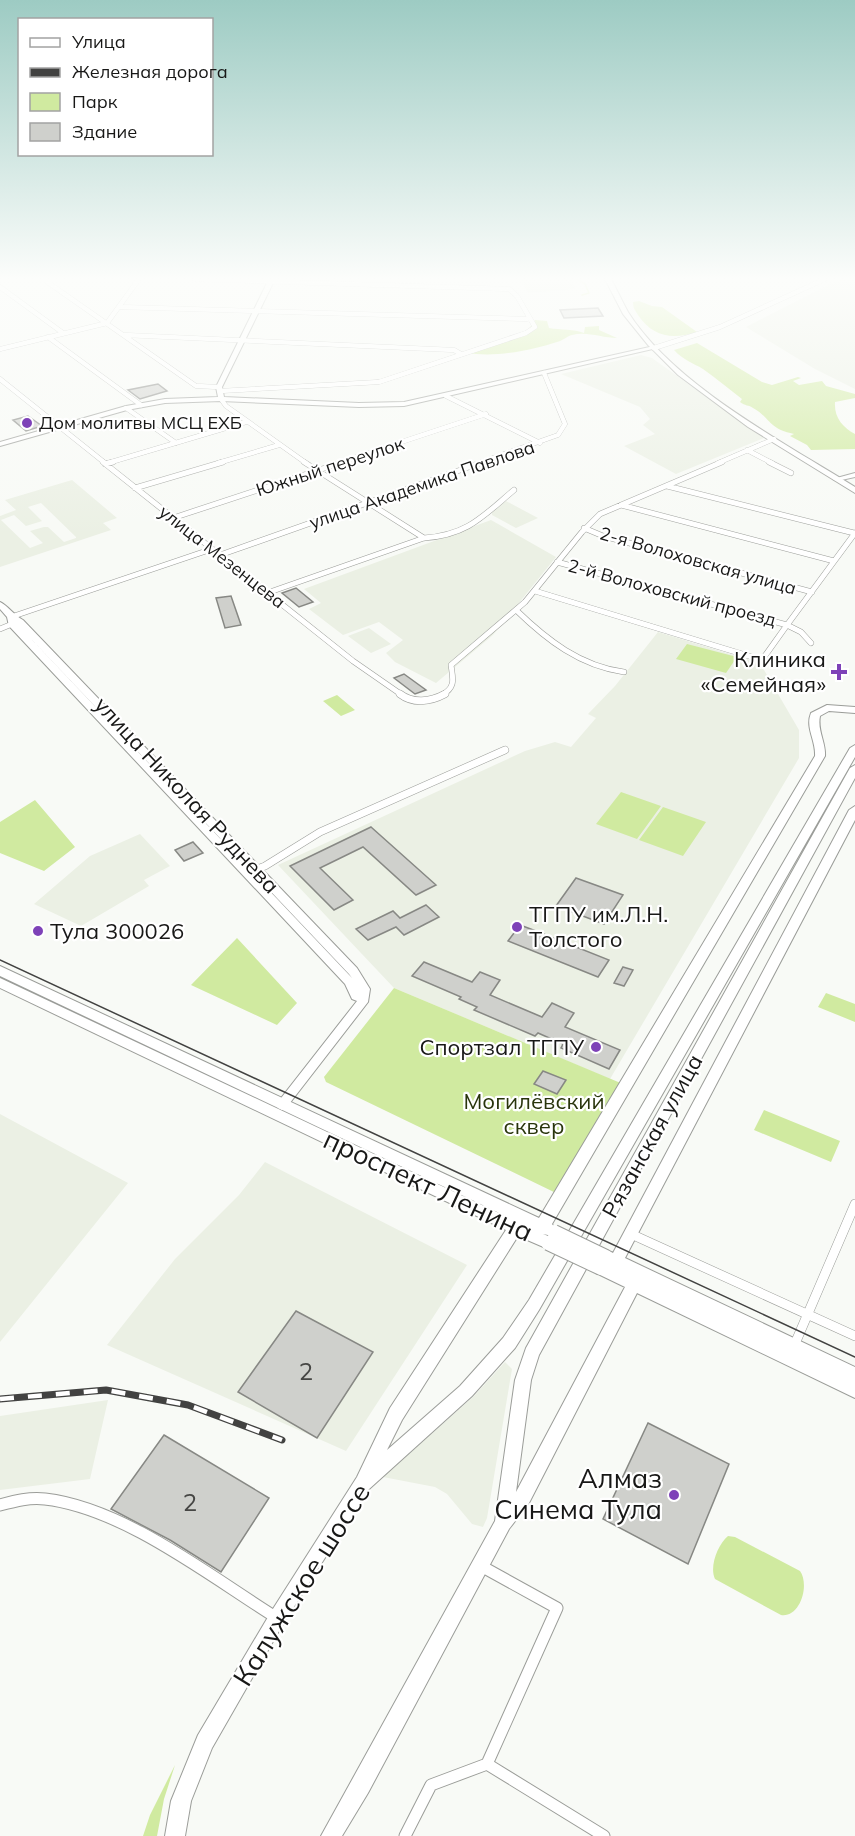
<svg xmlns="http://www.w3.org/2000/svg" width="855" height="1836" font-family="Mulish,sans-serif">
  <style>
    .built { fill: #ebf0e4; fill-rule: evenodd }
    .green { fill: #d0eaa0 }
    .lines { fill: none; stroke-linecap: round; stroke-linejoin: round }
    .stream { stroke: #cded8c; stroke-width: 1.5 }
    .building { fill: #cfd0cc; stroke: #878884; stroke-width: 1.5 }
    .street-far4-casing { stroke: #9b9d99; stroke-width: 5 }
    .street-far3-casing { stroke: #9b9d99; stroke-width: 6 }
    .street-far2-casing { stroke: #9b9d99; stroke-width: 8 }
    .street-far1-casing { stroke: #9b9d99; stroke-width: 10 }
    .street-casing { stroke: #9b9d99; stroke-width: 13 }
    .secondary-casing { stroke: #9b9d99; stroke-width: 2 }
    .primary-casing { stroke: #9b9d99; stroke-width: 2 }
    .street-far4 { stroke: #fff; stroke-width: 4.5 }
    .street-far3 { stroke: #fff; stroke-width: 5 }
    .street-far2 { stroke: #fff; stroke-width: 7 }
    .street-far1 { stroke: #fff; stroke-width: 9 }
    .street { stroke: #fff; stroke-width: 11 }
    .secondary { fill: #fff; fill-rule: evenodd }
    .primary { fill: #fff; fill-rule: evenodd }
    .tram { stroke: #424241; stroke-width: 1.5 }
    .rail-casing { stroke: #424241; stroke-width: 7 }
    .rail { stroke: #fff; stroke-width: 4.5; stroke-dasharray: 14; stroke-linecap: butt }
    .primary-bridge-casing { stroke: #9b9d99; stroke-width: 16; stroke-linecap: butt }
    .primary-bridge { stroke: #fff; stroke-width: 14 }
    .poi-dot { fill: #7e42b8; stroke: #fff; stroke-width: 2 }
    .labels { text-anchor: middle; stroke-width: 4.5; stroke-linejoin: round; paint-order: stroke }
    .far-poi-label { font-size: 18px; fill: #181817; stroke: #fff; text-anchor: start }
    .far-street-label { font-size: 18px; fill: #181817; stroke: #fff }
    .poi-label { font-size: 22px; fill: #181817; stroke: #fff; text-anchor: end }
    .street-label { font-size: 22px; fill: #181817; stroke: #fff }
    .park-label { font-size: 22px; fill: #29350c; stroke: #fff }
    .near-number-label { font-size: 24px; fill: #464644 }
    .near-street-label { font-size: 27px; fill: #181817; stroke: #fff }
    .near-poi-label { font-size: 27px; fill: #181817; stroke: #fff; text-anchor: end }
  </style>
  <rect width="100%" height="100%" fill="#f8faf6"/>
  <path class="built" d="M520,279H571L576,289L528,293Z
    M840,279H855V389L815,369L746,327Z
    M641,355L652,358L764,438L676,474L624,446L655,434L643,425L650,419L640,407L561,374Z
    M72,480L117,518L103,523L111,530L0,567V516L16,510L5,500ZM41,503L76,537V538L64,542L48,527H44L30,531L43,543L30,548L1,520L14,515L26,526L39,522L42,521L28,507Z
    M506,501L538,518L516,528L492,515V511Z
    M491,520L556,557L493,635L436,683L395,662L386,653L403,640L379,622L343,635L309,609L321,603L304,589Z
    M369,628L391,644L371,653L348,636Z
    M658,632L760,663L799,730V758L610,1079L394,988L278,865L525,751L555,742L571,747L596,718L588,714L615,686Z
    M140,834L170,866L144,880L149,886L81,926L34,904L90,856Z
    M0,1114L128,1183L0,1342Z
    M265,1162L467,1265L346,1451L107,1345L175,1259L239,1195Z
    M505,1362L512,1369L487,1518L483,1527L472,1524L447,1494L435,1487L383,1477L474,1396Z
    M108,1400L90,1479L0,1490V1416Z"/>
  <path class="green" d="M639,301L652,306L662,307L697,332C672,340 653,337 638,315C635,310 633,308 633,302Z
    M535,320L547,321L549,328C561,330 574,329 584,333L585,327L599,326V330L617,338C602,338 587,331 572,335C567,336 564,340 557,342C533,350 490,359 466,352L526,333Z
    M697,343L762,382L772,385L798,377L801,378L793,381L799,385L822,381L826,386L855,394V398L835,402C834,417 842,427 855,434V449L811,450L807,445L790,436L794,434C768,429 771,418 753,408C749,405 745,406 740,402L742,399C729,389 717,379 703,369C693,363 683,360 674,350Z
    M687,644L737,657L726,673L676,659Z
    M337,695L355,710L341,716L323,701Z
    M621,792L661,806L637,839L596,824Z
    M35,800L75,847L44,871L0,853V822Z
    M663,807L706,822L683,856L639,840Z
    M237,938L297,1003L277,1025L191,985Z
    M394,988L623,1084L558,1194L326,1082L324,1077Z
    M826,993L855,1004V1022L818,1007Z
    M764,1110L840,1141L831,1162L754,1130Z
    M728,1536L735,1537L800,1571C810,1585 800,1618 781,1615L715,1579C709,1567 718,1544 728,1536Z
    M175,1765L164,1799L157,1836H143L150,1815Z"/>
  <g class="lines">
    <path class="stream" d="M577,279L585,284L589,293L582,295"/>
  </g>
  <path class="building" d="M598,308L603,316L564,318L560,310Z
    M158,384L167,391L140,399L128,390Z
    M28,416L42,426L26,431L13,420Z
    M296,588L313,602L299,607L282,593Z
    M231,596L241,625L225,628L216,598Z
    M404,674L426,690L415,694L394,678Z
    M371,827L436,885L416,895L363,847L320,868L353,900L334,910L290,866Z
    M193,842L203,853L184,861L175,850Z
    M576,878L623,895L604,924L556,906Z
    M426,905L439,917L404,935L396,927L368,940L356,929L393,911L400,918Z
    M520,925L536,931L609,960L598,977L508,941Z
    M424,962L472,982L480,972L500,980L490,995L542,1017L552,1003L574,1013L565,1027L620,1050L609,1069L561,1048L563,1044L538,1033L535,1036L474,1010L477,1007L459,999L461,997L412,976Z
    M623,967L633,970L624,986L614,983Z
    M543,1071L566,1080L557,1094L534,1084Z
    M296,1311L373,1352L317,1438L238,1392Z
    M648,1423L729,1464L688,1564L603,1519Z
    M164,1435L269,1498L221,1572L170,1540L111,1509Z"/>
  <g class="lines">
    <defs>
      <path id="street-far4" d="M43,279L196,386L219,387
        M194,279L509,289L517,296L535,327L526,333L379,382L220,391
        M0,287L63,333
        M120,307L527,319
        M125,335L454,350L461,354
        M48,337L141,405
        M654,348L720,327L825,279
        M0,349L107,323L139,279
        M0,379L105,463
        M446,396L540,443
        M221,399L226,406L306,463
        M126,408L176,443
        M747,450L772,463
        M108,463L246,422
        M218,463L279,445
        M338,463L486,414
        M479,463L558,435L565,424L544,373
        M718,463L774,439"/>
      <path id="street-far3" d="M103,462L353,661L402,695
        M304,462L424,538
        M769,462L791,473
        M105,464L113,462
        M667,486L854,533
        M135,488L223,462
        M621,505L834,561
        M173,518L343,462
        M584,528L603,536L812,592
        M220,555L483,462
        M535,591L762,660L787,625L557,562
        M267,593L424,538C468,535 483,516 514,490
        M516,610C547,640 580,666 624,672
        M11,617L212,549
        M0,629L12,624
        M811,643L801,632L787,625L855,533
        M442,695C456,687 453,679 451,665L525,602L582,532L600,514L722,462"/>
      <path id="street-far2" d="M400,694C413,704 430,702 445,694
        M247,873L265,866L320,832L505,750"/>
      <path id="street-far1" d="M631,1234L855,1336
        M794,1346L855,1204"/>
      <path id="street" d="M0,1505C15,1501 30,1497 45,1499C124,1508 211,1577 277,1618
        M487,1764L604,1836
        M405,1836L431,1785L487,1764L557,1608L481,1566"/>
      <path id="secondary" d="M269,279H275L222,387L224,397L359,403L404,402L654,346L657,348L404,406L359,407L221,401L165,403L127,410L0,446V442L126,406L165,399L218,397L216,387Z
        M855,473V477L837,481L833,479Z
        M0,602C8,606 14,615 23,620L357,968L370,989L368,1002L286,1108L282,1110L278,1108L276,1105L278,1102L357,1001L352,999L345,984L9,626L7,617L0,609ZM16,623L349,974L352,978Z"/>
      <path id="primary" d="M605,279H611C617,290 622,301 628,312C674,385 783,442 855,487V493L748,427L678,375L648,345L623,314Z
        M827,705L855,707V713L829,711L820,716C817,731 826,742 825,756L552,1224L555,1229L553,1233L548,1235L543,1234L553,1238L555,1243L553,1248L548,1249L518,1236L402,1420L387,1450L460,1386L503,1338L529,1300L850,748L855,745V757L539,1310L515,1348L472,1396L368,1490L283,1624L212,1748L191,1801L185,1836H165L171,1801L198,1735L271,1612L357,1477L390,1408L506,1230L0,988V978L533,1229L0,976V966L539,1218L815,756C816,740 805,728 811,713Z
        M855,765V778L539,1355L531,1380L516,1492L625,1287L596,1273L593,1268L596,1263L603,1262L601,1258L604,1253L609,1251L613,1253L849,810L855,806V820L625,1258L855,1367V1398L637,1293L529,1503L509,1529L368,1793L342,1836H321L495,1521L515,1380L526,1348L850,768Z"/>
    </defs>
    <use href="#street-far4" class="street-far4-casing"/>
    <use href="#street-far3" class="street-far3-casing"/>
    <use href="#street-far2" class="street-far2-casing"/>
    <use href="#street-far1" class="street-far1-casing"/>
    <use href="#street" class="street-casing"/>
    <use href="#secondary" class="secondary-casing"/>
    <use href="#primary" class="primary-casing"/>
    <use href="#street-far4" class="street-far4"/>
    <use href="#street-far3" class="street-far3"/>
    <use href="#street-far2" class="street-far2"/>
    <use href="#street-far1" class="street-far1"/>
    <use href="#street" class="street"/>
    <use href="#secondary" class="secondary"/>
    <use href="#primary" class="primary"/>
    <path class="tram" d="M0,960L855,1357"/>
    <defs>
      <path id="rail" d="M0,1399L106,1390L188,1405L282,1440"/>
    </defs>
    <use href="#rail" class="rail-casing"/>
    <use href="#rail" class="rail"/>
    <defs>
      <path id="primary-bridge" d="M554,1232L606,1257
        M548,1243L601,1268"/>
    </defs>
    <use href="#primary-bridge" class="primary-bridge-casing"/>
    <use href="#primary-bridge" class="primary-bridge"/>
  </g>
  <linearGradient id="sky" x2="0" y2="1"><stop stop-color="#9dcbc3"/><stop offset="0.52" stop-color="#fcfdfb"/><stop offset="1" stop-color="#fcfdfb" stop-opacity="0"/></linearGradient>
  <rect width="855" height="536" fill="url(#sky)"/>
  <g class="poi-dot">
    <circle cx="27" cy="423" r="6"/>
    <path d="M836 663h6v6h6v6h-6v6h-6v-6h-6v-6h6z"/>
    <circle cx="517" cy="927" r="6"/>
    <circle cx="38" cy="931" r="6"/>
    <circle cx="596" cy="1047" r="6"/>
    <circle cx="674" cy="1495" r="6"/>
  </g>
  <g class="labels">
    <g class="far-poi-label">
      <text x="39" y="429">Дом молитвы МСЦ ЕХБ</text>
    </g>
    <g class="far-street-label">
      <text transform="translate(330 467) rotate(-18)" y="6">Южный переулок</text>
      <text transform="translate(422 485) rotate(-19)" y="6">улица Академика Павлова</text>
      <text transform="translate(222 557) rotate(38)" y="6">улица Мезенцева</text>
      <text transform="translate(698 561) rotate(16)" y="6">2-я Волоховская улица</text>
      <text transform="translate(672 593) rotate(15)" y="6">2-й Волоховский проезд</text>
    </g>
    <g class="poi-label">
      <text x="826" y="667">Клиника<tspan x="826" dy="25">«Семейная»</tspan></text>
      <text x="529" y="922" text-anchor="start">ТГПУ им.Л.Н.<tspan x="529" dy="25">Толстого</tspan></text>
      <text x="50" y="939" text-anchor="start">Тула 300026</text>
      <text x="584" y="1055">Спортзал ТГПУ</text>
    </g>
    <g class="street-label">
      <text transform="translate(187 795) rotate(47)" y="8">улица Николая Руднева</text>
      <text transform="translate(652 1136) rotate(-61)" y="8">Рязанская улица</text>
    </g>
    <g class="park-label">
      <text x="534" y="1109">Могилёвский<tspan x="534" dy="25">сквер</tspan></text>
    </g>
    <g class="near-number-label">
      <text x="306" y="1380">2</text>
      <text x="190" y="1511">2</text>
    </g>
    <g class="near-street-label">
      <text transform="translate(428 1186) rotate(25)" y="9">проспект Ленина</text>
      <text transform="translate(302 1585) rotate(-58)" y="9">Калужское шоссе</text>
    </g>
    <g class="near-poi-label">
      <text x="662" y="1488">Алмаз<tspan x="662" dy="31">Синема Тула</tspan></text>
    </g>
  </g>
  <rect x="18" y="18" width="195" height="138" fill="#ffffff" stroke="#a3a3a2" stroke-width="1.5"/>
  <rect x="30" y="38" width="30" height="9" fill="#ffffff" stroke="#a3a3a2" stroke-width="1.5"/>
  <text x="72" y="48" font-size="18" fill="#181817">Улица</text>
  <rect x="30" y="68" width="30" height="9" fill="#424241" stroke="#a3a3a2" stroke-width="1.5"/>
  <text x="72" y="78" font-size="18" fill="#181817">Железная дорога</text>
  <rect x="30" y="93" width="30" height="18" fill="#d0eaa0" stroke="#a3a3a2" stroke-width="1.5"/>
  <text x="72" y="108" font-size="18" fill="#181817">Парк</text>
  <rect x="30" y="123" width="30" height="18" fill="#cfd0cc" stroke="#a3a3a2" stroke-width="1.5"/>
  <text x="72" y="138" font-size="18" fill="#181817">Здание</text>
</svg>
